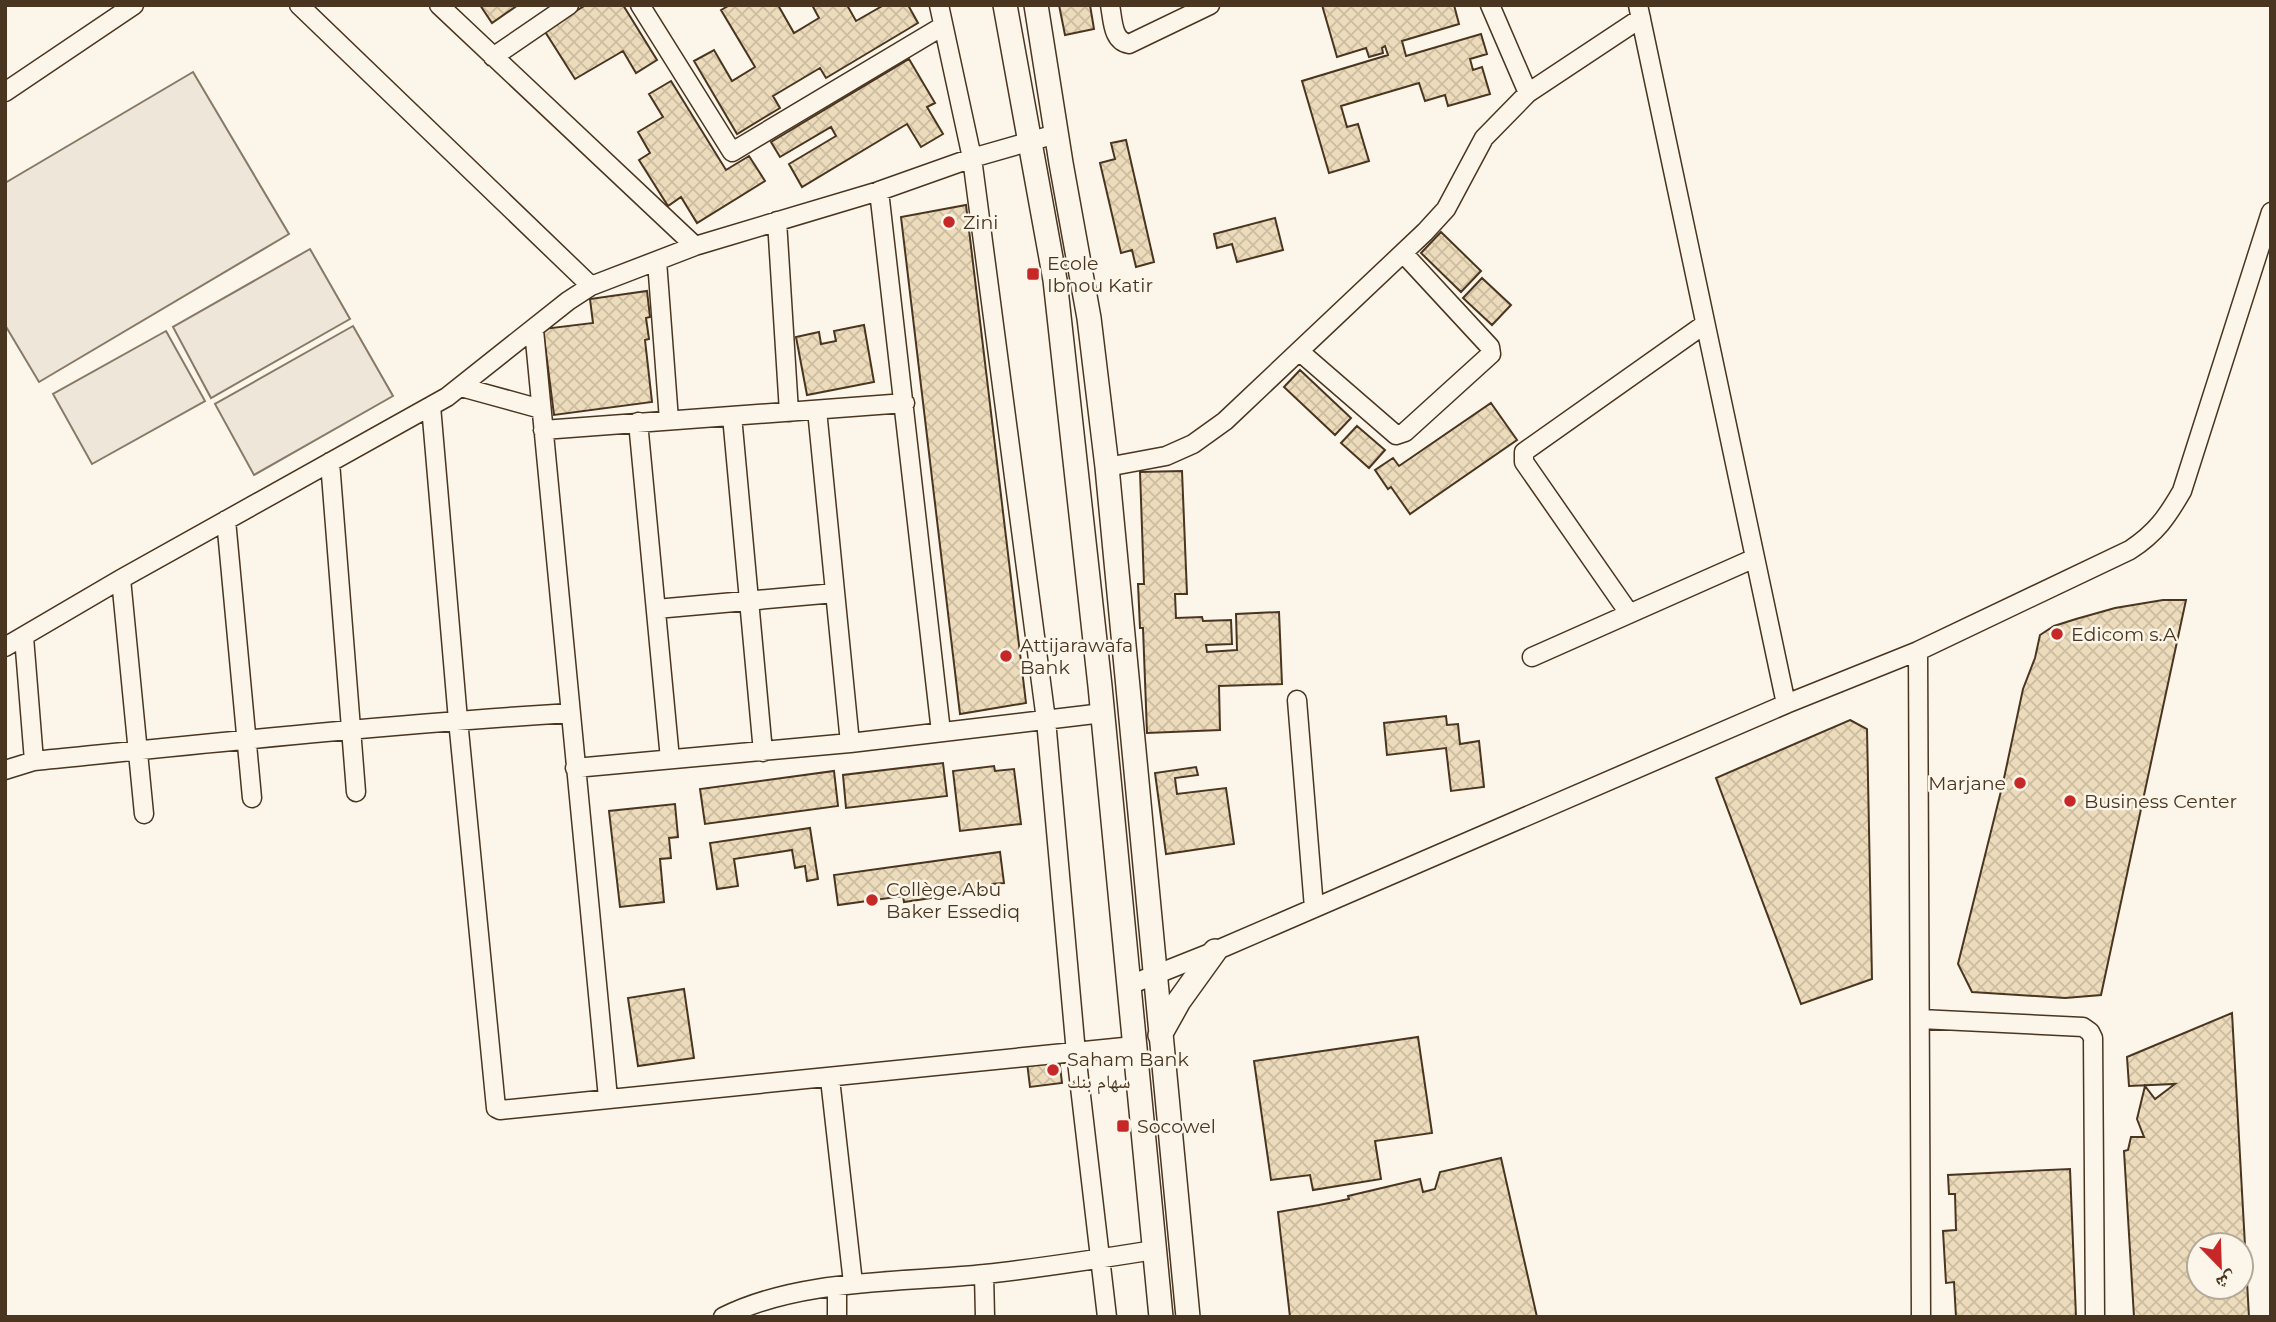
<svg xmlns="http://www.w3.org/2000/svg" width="2276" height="1322" font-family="Montserrat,'Noto Naskh Arabic',sans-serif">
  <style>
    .pitch { fill: #ede6d9; stroke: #887966; stroke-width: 2 }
    .building { fill: url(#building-cross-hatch); stroke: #4a3520; stroke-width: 2; fill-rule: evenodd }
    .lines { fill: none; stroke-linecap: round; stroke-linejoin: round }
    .minor-casing { stroke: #4a3520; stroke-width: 21 }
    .tertiary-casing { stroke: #4a3520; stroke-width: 26 }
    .minor { stroke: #fbf6e9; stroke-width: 18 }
    .tertiary { stroke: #fbf6e9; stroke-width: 23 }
    .poi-dot { fill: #c62828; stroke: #fbf6e9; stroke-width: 2.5 }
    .labels { text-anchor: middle; stroke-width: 5; stroke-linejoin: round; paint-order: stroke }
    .poi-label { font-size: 19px; fill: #4a3520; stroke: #fbf6e9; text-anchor: start }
  </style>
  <defs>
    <pattern id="building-cross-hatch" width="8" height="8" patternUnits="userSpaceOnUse" patternTransform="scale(1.75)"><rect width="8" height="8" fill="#ecdcbc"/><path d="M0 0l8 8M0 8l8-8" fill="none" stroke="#ccbda1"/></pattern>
  </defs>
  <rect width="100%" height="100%" fill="#fbf6e9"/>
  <path class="pitch" d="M193,72L289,234L39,382L5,325V183Z
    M310,249L350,319L211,398L173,327Z
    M353,326L393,396L254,475L215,404Z
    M166,331L205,401L92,464L53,394Z"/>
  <path class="building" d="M480,5H518L492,23Z
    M586,5H623L657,60L636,73L623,51L575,79L544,30Z
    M730,5H778L794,33L819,18L812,5H847L856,21L884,5H908L918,23L826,78L820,68L773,96L780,108L737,134L694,61L714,50L732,81L755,67L721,10Z
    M1059,5H1090L1094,29L1065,35Z
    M1322,5H1454L1459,24L1402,41L1406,56L1481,34L1487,54L1470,59L1473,70L1482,67L1490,94L1448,106L1445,95L1425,101L1419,83L1341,106L1347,127L1358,124L1369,161L1329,173L1302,81L1388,55L1385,46L1382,48L1383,53L1369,57L1366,48L1337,57Z
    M909,59L935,103L927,107L943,134L921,147L907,124L802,187L789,164L836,136L831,127L780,157L771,142Z
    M671,81L726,170L749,156L765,181L697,223L681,197L668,206L639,160L650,153L638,132L663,117L649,94Z
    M1126,140L1154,262L1136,267L1132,250L1121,253L1100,163L1115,159L1111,143Z
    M966,205L1026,703L960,714L901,217Z
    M1275,218L1283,250L1237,262L1232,244L1217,248L1214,234Z
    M1441,232L1481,271L1461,292L1421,253Z
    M1482,278L1511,305L1492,325L1463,298Z
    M647,291L650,317L646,318L649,339L645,340L652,402L554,415L543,329L593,323L590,299Z
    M864,325L874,382L807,395L796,337L819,332L821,344L836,341L834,331Z
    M1300,370L1351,418L1335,435L1284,387Z
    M1491,403L1517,440L1410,514L1391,487L1388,489L1375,470L1393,458L1399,466Z
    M1357,426L1385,450L1369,468L1341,443Z
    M1182,471L1187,594H1175L1176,618L1202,617L1203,621L1231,620L1232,644L1206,645L1207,652L1237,650L1236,614L1279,612L1282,684L1219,686L1220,730L1147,733L1143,628H1140L1138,584H1144L1140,472Z
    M2163,600H2186L2101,995L2065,998L1972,992L1958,964L2003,783L2023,689L2035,658L2040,635L2054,626L2076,619L2115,608Z
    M1446,716L1447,725L1458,724L1460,744L1479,741L1484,787L1451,791L1446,748L1387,755L1384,723Z
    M1850,720L1867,729L1872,979L1801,1004L1716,778Z
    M943,763L947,796L846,808L843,775Z
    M994,766L995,771L1014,769L1021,824L960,831L953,771Z
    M1196,767L1198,775L1175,778L1177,794L1226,788L1234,844L1166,854L1155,773Z
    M834,771L838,806L705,824L700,789Z
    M675,804L678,837L669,838L671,858L660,859L664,902L620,907L609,811Z
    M810,828L818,879L807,881L805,866L795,868L792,850L734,859L738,886L717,889L710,843Z
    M1000,852L1004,883L992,884V889L904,902L903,896L838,905L834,875Z
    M684,989L694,1058L638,1066L628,998Z
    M2232,1013L2249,1317H2134L2124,1151L2128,1150L2131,1137H2144L2137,1119L2145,1086L2155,1099L2175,1084L2129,1086L2127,1057ZM2199,1245H2241V1287H2199Z
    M1418,1037L1432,1133L1375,1141L1381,1179L1313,1190L1310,1175L1271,1180L1254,1061Z
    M1059,1058L1062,1083L1030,1087L1027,1062Z
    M1501,1158L1537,1317H1290L1278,1212L1319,1205L1349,1199L1348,1196L1420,1179L1423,1192L1435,1189L1440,1172Z
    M2070,1169L2076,1317H1956L1954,1282L1946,1283L1943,1231L1956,1230L1955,1194H1949L1948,1175Z"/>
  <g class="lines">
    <defs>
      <path id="minor" d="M299,5L591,286
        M439,5L695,246
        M640,5L732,152L943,26
        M939,5L972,158L1046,720L1076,1053L1107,1317
        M1110,5C1113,20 1112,41 1129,44L1210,5
        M1490,5L1528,93
        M1638,5L1786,704
        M493,57L569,5
        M5,92L134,5
        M879,191L941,732
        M777,221L789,412
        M657,261L669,420
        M534,330L608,1098
        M1299,351L1396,435L1405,432L1491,354L1490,347L1403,253
        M461,387L541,409
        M431,406L458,720L496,1108L500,1110L1134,1046
        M817,410L850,743
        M732,416L763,752
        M638,422L670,759
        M543,430L905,403
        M330,462L356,792
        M1107,467L1166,456L1193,444L1225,421L1425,232L1446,209L1484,138L1528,93L1641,18
        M226,520L252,798
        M121,579L144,814
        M656,609L835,593
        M1629,613L1524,462V452L1705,324
        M24,637L34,761
        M5,647L121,579L447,397L568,301L591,286L695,246L879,191L972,158L1056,134
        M1918,651L1921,1317
        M1532,657L1755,558
        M1297,700L1314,908
        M575,768L850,743L1103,713
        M5,770L34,761C212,743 391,724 570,713
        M1127,986L1215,951L1786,704L1918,651L2130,550C2156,533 2167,517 2182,491L2271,212
        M1920,1019L2083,1027L2090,1032L2093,1038L2095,1317
        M830,1079L853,1283
        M984,1274L985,1317
        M837,1287V1317
        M723,1317C801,1278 900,1283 985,1274C1041,1268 1098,1259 1154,1250"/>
      <path id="tertiary" d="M1005,5L1055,280L1100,686L1161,1317
        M1036,5L1061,163L1089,318L1107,467L1188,1317
        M1160,1035L1179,1001L1215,951"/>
    </defs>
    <use href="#minor" class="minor-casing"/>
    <use href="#tertiary" class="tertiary-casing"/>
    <use href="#minor" class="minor"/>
    <use href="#tertiary" class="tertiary"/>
  </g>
  <g class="poi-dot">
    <circle cx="949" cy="222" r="7"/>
    <rect x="1026" y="267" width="14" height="14" rx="3.5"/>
    <circle cx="2057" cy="634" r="7"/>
    <circle cx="1006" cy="656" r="7"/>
    <circle cx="2020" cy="783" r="7"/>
    <circle cx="2070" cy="801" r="7"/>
    <circle cx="872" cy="900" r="7"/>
    <circle cx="1053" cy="1070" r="7"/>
    <rect x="1116" y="1119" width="14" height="14" rx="3.5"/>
  </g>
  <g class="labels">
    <g class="poi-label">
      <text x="963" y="229">Zini</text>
      <text x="1047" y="270">Ecole<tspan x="1047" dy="22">Ibnou Katir</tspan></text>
      <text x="2071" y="641">Edicom s.A</text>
      <text x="1020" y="652">Attijarawafa<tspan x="1020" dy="22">Bank</tspan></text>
      <text x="2006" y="790" text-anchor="end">Marjane</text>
      <text x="2084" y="808">Business Center</text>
      <text x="886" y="896">Collège Abu<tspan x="886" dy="22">Baker Essediq</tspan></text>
      <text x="1067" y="1066">Saham Bank<tspan x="1067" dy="22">سهام بنك</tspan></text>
      <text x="1137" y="1133">Socowel</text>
    </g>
  </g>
  <rect width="2276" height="1322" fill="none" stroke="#4a3520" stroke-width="14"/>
  <g transform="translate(2220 1266) rotate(157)"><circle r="33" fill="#fbf6e9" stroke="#b4a999" stroke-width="2"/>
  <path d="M0-5L12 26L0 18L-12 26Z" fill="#c62828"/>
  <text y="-10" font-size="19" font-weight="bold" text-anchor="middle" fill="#4a3520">ش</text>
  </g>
</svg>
